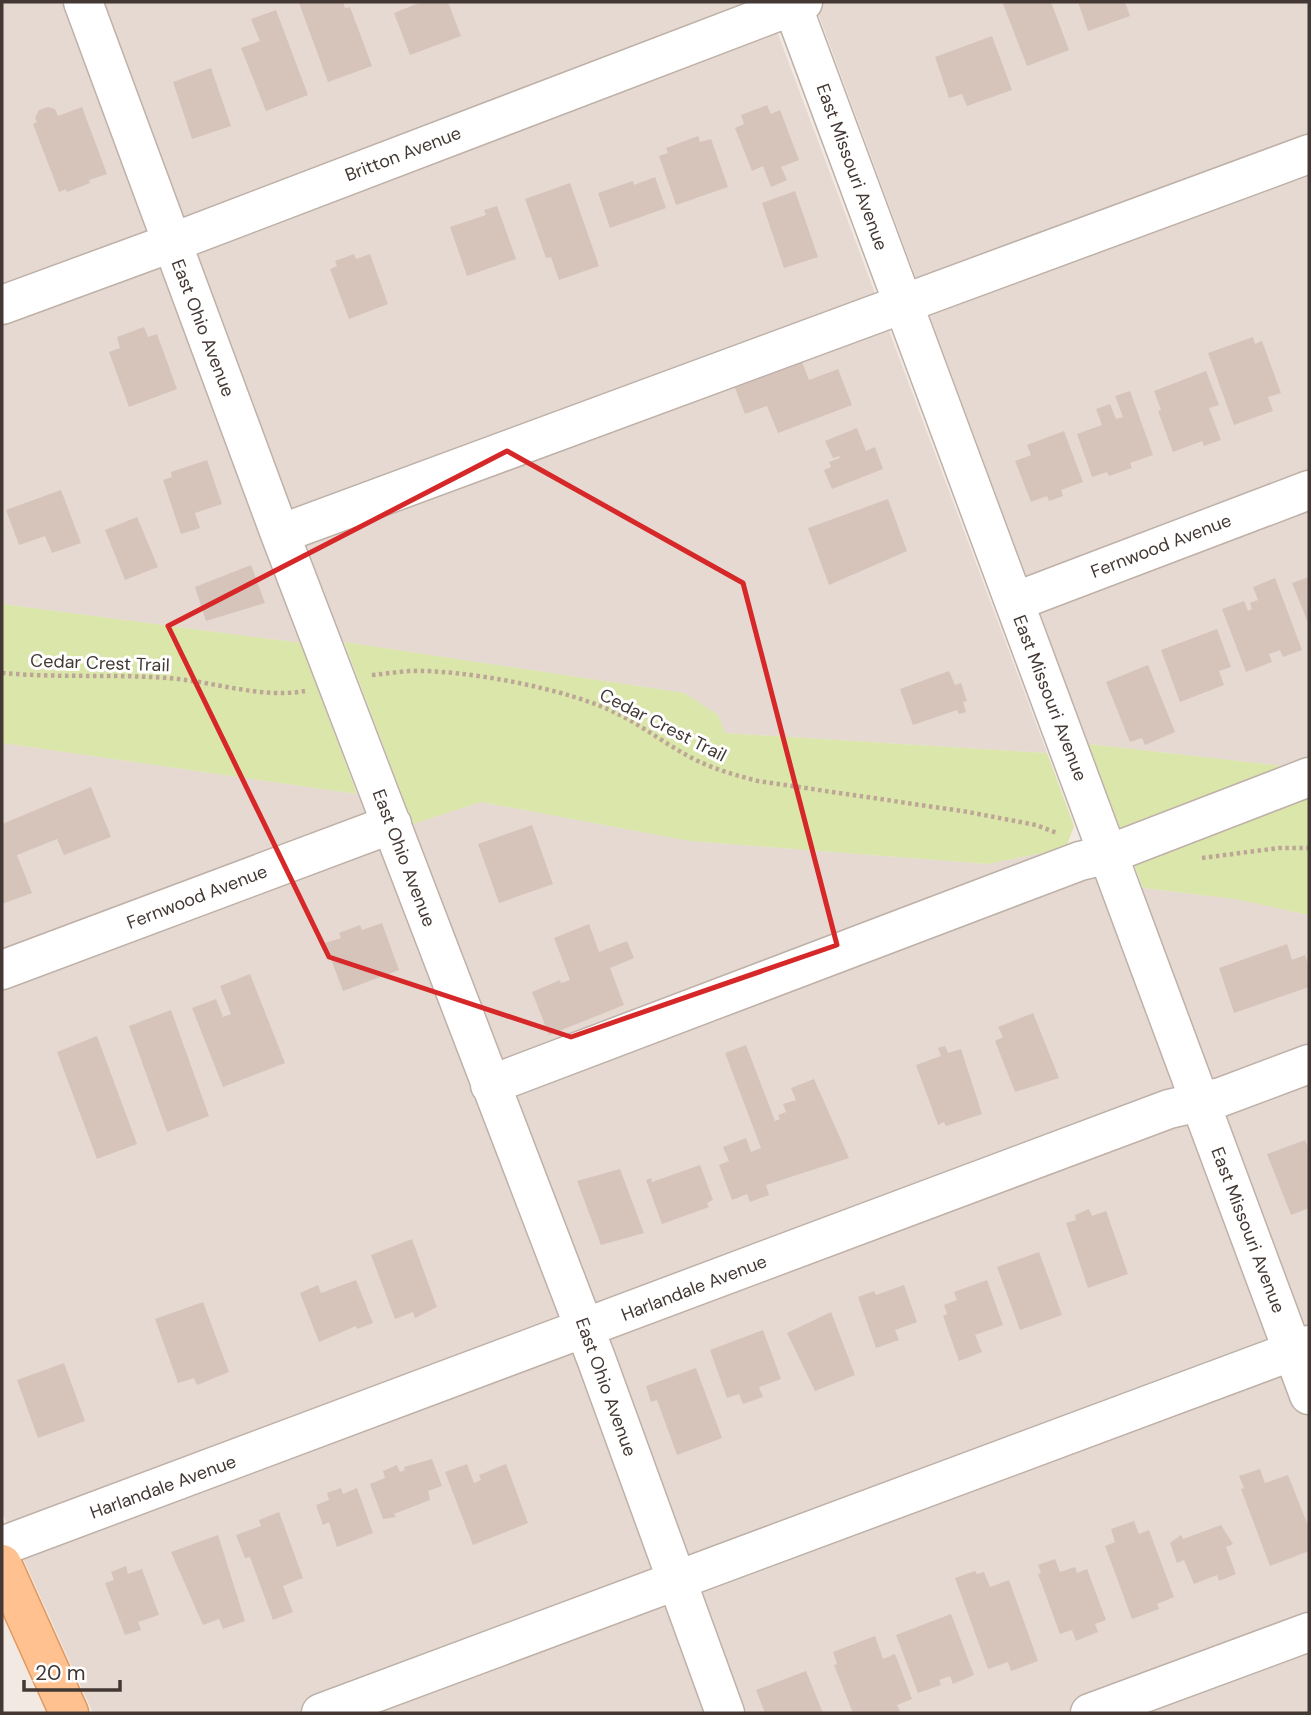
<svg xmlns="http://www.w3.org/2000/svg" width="1311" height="1715" font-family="'DM Sans',sans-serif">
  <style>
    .residential { fill: #e5d9d1 }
    .green { fill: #dbe6ab }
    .building { fill: #d6c4bb }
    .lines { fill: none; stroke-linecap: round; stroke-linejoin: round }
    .minor-casing { stroke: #bfb1a8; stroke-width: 41 }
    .major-casing { stroke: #e2995f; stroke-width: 41 }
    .path { stroke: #bea697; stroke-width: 4.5; stroke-dasharray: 3.5 3.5; stroke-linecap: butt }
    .minor { stroke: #fff; stroke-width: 38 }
    .major { stroke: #fec18f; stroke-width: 38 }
    .marked { fill: none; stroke: #d62828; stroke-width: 5; stroke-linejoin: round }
    .labels { text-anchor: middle; stroke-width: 6; stroke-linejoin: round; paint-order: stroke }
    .street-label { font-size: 18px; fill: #433833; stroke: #fff }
  </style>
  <rect width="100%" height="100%" fill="#f1e9e2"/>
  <path class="residential" d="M2,2H766L1047,753L725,733L718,715L684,693L344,642L301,643L2,604Z
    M814,2H1309V769L1088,744Z
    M2,743L357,794L413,824L481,802L690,841L988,864L1066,848L1143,888L1235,899L1309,915V1713H93L2,1512Z"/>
  <path class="green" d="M2,604L301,643L357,794L2,743Z
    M344,642L684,693L718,715L725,733L1047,753L1074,826L1066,848L988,864L690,841L481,802L413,824Z
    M1088,744L1309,769V915L1235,899L1143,888Z"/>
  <path class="building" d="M302,2H343L345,8L350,7L372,66L328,82L299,3Z
    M419,2H448L461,36L410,55L394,13L419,3Z
    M1008,2H1051L1069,50L1027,66L1003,4Z
    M1078,2H1125L1130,16L1088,31Z
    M276,10L308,95L266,111L241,48L260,41L251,19Z
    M992,36L1012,90L967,106L962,94L949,98L935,57Z
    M211,68L231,126L192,139L173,82Z
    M767,105L771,114L780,110L799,160L781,167L787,180L771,187L763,166L752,171L735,128L744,124L741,115Z
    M48,107L55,109L58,116L82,107L107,174L89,180L90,183L67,192L66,189L59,192L33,124L37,122L35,118L39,110Z
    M698,136L700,142L711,139L728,187L676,205L659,156L668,153L666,148Z
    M655,177L666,208L610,228L598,193L633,181L634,185Z
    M570,183L599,266L559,280L551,257L546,258L525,199Z
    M795,191L818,257L784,268L762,203Z
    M497,206L516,259L467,276L450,227L486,215L484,210Z
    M354,254L356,259L370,254L388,304L349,319L330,269L337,266L335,261Z
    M144,327L148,337L157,334L177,389L129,407L109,352L120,348L117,337Z
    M1253,337L1255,344L1262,341L1281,393L1268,397L1273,411L1234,425L1208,353Z
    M799,354L809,380L838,369L852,405L778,433L767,406L745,414L732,380Z
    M1206,371L1219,405L1209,408L1221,440L1204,446L1202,441L1173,452L1158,411L1161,410L1154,391Z
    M1130,391L1153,455L1130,463L1132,468L1109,476L1107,472L1092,477L1077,434L1102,425L1096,409L1110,404L1116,419L1123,417L1115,396Z
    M857,428L866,451L875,447L883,469L832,489L824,470L831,467L829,462L840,458L839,456L833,458L825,441Z
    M1064,431L1083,482L1061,490L1063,496L1049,501L1047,496L1031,502L1015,461L1031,455L1027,445Z
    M207,460L222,504L195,513L200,528L181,534L163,480L172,477L171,472Z
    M61,490L81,543L52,553L45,536L19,545L6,510Z
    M888,499L907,551L829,585L808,528Z
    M137,517L158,567L125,580L105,530Z
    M251,565L265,603L206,621L195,587Z
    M1309,577V625L1292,583Z
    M1275,578L1302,650L1283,657L1280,650L1269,654L1272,662L1246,672L1222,609L1244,601L1248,611L1252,609L1250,603L1258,600L1253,587Z
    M1217,629L1231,667L1219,671L1224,685L1180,702L1161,650Z
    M1148,665L1175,732L1145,745L1142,738L1130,742L1106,682Z
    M949,671L955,685L961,683L967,701L963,702L966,712L959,714L957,710L913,725L900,689Z
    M91,787L111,837L64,855L57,839L17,855L32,893L2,904V824Z
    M532,825L553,884L499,903L478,844Z
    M382,923L399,970L343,991L325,943L341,938L339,933L360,925L362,930Z
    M589,924L599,952L627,941L634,958L610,968L624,1005L549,1035L532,992L560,980L561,983L570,980L554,938Z
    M1287,944L1292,960L1305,955L1309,967V987L1234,1013L1219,968Z
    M250,974L285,1063L223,1087L192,1008L216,999L223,1017L231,1014L220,986Z
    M171,1010L209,1116L167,1132L129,1026Z
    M1033,1013L1059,1078L1015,1092L995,1041L1003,1037L998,1027Z
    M97,1036L137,1144L97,1159L57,1052Z
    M746,1045L775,1121L780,1119L778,1115L786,1112L783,1104L796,1100L791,1088L814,1079L849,1158L766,1185L769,1195L750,1202L747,1194L732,1200L719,1165L729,1161L723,1147L746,1138L751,1152L761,1148L725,1053Z
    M945,1046L948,1053L961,1049L982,1114L946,1126L944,1122L938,1125L916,1065L941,1056L938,1048Z
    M1305,1140L1309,1150V1208L1291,1215L1267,1154Z
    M700,1165L713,1200L707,1203L709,1207L662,1224L646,1180L651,1178L652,1182Z
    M620,1169L644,1233L601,1245L577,1181Z
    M1089,1209L1092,1216L1106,1211L1128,1274L1088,1288L1066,1223L1076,1220L1075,1215Z
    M412,1239L437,1307L415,1318L413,1312L395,1319L371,1255Z
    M1039,1252L1062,1315L1020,1330L997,1267Z
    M356,1280L373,1323L357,1329L356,1326L319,1342L300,1293L318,1285L321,1293Z
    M987,1280L1003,1325L975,1335L982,1352L959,1361L943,1316L947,1314L944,1305L957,1300L954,1292Z
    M904,1285L917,1322L895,1330L899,1340L876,1348L858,1297L874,1291L876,1295Z
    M203,1302L229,1372L197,1385L194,1378L178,1383L155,1319Z
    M831,1312L855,1375L815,1391L787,1333Z
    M763,1330L781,1379L759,1387L763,1397L743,1404L739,1394L727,1398L710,1350Z
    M64,1363L85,1421L38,1438L17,1380Z
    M696,1368L722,1438L677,1455L657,1400L651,1402L646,1386Z
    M432,1459L442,1486L428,1491L430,1500L394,1514L396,1517L383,1519L370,1484L385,1478L383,1471L397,1465L400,1472L405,1470L404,1467Z
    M467,1464L474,1483L481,1480L479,1475L506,1464L528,1523L473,1545L445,1472Z
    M1260,1469L1265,1483L1288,1475L1309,1528V1551L1270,1566L1241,1489L1244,1488L1239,1476Z
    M341,1488L343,1494L357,1488L373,1533L337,1547L329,1522L323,1525L316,1505L329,1500L327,1493Z
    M279,1512L303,1578L283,1586L293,1612L273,1620L250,1557L245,1558L236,1535L261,1526L259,1520Z
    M1134,1521L1139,1534L1149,1530L1174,1597L1157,1604L1159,1609L1132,1619L1105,1546L1115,1542L1111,1529Z
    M1221,1525L1233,1544L1226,1547L1236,1574L1219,1581L1217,1575L1194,1584L1184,1560L1177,1563L1170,1543L1181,1535L1183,1539Z
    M218,1535L245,1621L223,1629L219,1619L203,1625L171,1552Z
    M1055,1559L1060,1572L1075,1567L1077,1573L1087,1569L1106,1620L1095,1624L1098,1632L1076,1641L1072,1630L1060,1634L1038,1574L1041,1573L1038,1565Z
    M126,1566L128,1574L142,1569L159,1615L138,1622L141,1630L125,1635L105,1583L114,1580L111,1572Z
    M975,1571L977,1574L984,1572L990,1587L1009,1580L1038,1661L1011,1671L1008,1662L988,1669L955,1578Z
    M951,1614L974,1675L953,1684L950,1676L939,1680L941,1685L918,1693L896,1635Z
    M875,1636L883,1659L895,1654L912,1699L897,1705L900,1711L893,1713H853L834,1665L837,1664L833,1652Z
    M806,1671L823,1713H765L756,1690Z"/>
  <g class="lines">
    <defs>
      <path id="minor" d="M83,2L280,534L597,1361L725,1713
        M791,2L1309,1395
        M2,305L171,243L803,2
        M280,534L1309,154
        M1014,602L1309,490
        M2,970L392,824
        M490,1085L1080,861L1109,854L1309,777
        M2,1546L1169,1109L1221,1097L1309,1064
        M321,1713L1309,1345
        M1090,1713L1309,1632"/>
      <path id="major" d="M2,1564L69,1713"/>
    </defs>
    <use href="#minor" class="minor-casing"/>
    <use href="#major" class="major-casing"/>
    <path class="path" d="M2,673C57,678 112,674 167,678C213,681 260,699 305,691
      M372,675C384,674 396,672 409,671C463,669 570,689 618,714C644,727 667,745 692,758C713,769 735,775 758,781L968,812L1036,825L1057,833
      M1202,858L1279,848H1309"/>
    <use href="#minor" class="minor"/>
    <use href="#major" class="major"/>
  </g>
  <path class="marked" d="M507,451L743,583L837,945L571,1037L329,957L168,626Z"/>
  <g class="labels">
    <g class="street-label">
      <text transform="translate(403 154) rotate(-21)" y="6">Britton Avenue</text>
      <text transform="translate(852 167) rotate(70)" y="6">East Missouri Avenue</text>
      <text transform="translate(203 328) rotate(69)" y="6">East Ohio Avenue</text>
      <text transform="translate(1161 546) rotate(-21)" y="6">Fernwood Avenue</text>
      <text transform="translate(100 663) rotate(2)" y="6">Cedar Crest Trail</text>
      <text transform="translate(1050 698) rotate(69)" y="6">East Missouri Avenue</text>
      <text transform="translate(663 725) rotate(27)" y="6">Cedar Crest Trail</text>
      <text transform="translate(404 858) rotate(69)" y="6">East Ohio Avenue</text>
      <text transform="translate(197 897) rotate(-21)" y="6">Fernwood Avenue</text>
      <text transform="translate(1248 1230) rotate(69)" y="6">East Missouri Avenue</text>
      <text transform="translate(694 1288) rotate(-21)" y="6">Harlandale Avenue</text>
      <text transform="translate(606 1387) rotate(70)" y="6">East Ohio Avenue</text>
      <text transform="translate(163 1487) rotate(-20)" y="6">Harlandale Avenue</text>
    </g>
  </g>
  <rect width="1311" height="1715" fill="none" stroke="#433833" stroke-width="7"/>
  <path d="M24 1680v10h96v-10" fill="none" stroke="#433833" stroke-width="3.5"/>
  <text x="35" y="1680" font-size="21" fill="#433833" stroke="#ffffff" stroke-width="5" paint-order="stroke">20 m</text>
</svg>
